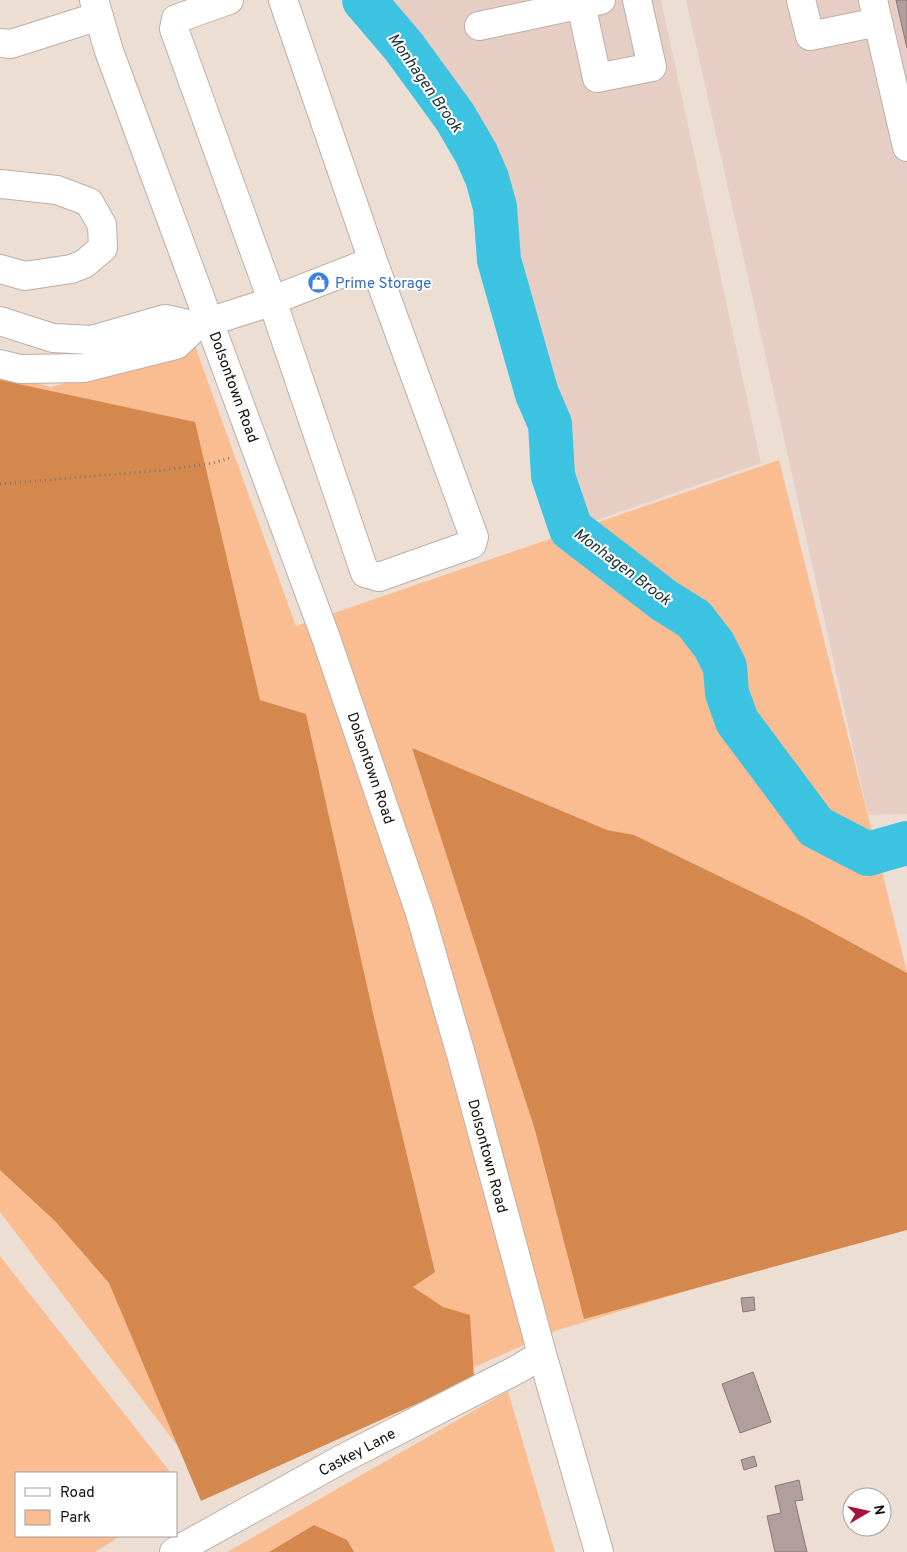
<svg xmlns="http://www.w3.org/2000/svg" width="907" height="1552" font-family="Overpass,sans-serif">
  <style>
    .commercial { fill: #e6cec5 }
    .green { fill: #fabd92 }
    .forest { fill: #d4884d }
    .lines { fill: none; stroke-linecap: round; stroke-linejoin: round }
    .river { stroke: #3dc3e2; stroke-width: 44 }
    .building { fill: #b19f9e; stroke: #887776 }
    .minor-casing { stroke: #bdafa5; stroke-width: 30 }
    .path { stroke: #80766f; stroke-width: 3; stroke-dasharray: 1 4; stroke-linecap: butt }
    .minor { stroke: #fff; stroke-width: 28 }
    .labels { text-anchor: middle; stroke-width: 4; stroke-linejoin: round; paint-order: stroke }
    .shop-label { font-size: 15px; fill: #366cbe; stroke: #fff; text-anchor: start }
    .street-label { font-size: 15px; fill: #130e0b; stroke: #fff }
    .water-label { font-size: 16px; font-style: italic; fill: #192f35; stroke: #fff }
  </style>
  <rect width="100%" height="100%" fill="#edded4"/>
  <path class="commercial" d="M364,0H661L761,463L571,529L553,476L550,424L537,394L499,260L495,207L487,178L476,153L455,116L404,47Z
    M686,0H907V814L868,815Z"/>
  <path class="green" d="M195,346L296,626L779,460L907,972V1224L558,1330L207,1485L0,1212V373L51,387Z
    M0,1256L171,1473H16V1536H121L95,1552H0Z
    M508,1391L555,1552H227Z"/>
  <path class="forest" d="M0,380L195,422L260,700L306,714L376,1026L435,1272L413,1287L443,1307L470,1315L474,1378L201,1501L109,1283L56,1222L0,1170Z
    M412,748L607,830L634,835L804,917L907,973V1230L584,1319L535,1130Z
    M314,1525L347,1540L354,1552H269Z"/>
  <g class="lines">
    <path class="river" d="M364,0L404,47L455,117L476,153L487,178L495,207L499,260L537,394L550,424L553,476L571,529L665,601L694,619L714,645L725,667L727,693L737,721L816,827L868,854L907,843"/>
  </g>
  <path class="building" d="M896,0H907V48Z
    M754,1297L755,1310L743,1312L741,1298Z
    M753,1372L771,1422L740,1433L722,1384Z
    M754,1456L757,1466L744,1470L741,1460Z
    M799,1480L803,1500L795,1501L807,1552H775L767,1516L781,1513L775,1486Z"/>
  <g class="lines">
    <defs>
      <path id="minor" d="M94,0L109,51L326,638L420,913L462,1058L542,1354L599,1552
        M229,0L176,19L174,29L272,300L365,573L379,577L472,544L474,537L373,261L283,0
        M801,0L810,36L878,22
        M873,0L907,147
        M581,4L597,78L652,67L637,0
        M479,26L601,0
        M0,43L11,44L99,16
        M0,184L57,190L89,202L102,225L103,248L84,264L71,269L25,276L0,269
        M0,321L53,338L92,340L165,319L196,326
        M0,364L20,369L84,368L176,345L196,326L258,306L373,261
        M174,1552L340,1460L520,1368L542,1354"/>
    </defs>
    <use href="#minor" class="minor-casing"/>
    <path class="path" d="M0,484L165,470L213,463L233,457"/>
    <use href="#minor" class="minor"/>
  </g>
  <defs>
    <symbol id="shop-disc" viewBox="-11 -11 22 22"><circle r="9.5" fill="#3f7fe0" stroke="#fff"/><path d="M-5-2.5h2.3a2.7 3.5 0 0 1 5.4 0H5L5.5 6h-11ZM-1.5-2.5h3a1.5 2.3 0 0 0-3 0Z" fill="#fff"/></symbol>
  </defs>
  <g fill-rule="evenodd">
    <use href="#shop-disc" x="306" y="270" width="25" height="25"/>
  </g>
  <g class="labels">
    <g class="shop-label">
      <text x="335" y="288">Prime Storage</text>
    </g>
    <g class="street-label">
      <text transform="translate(234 387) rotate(70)" y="5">Dolsontown Road</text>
      <text transform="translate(371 768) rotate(71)" y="5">Dolsontown Road</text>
      <text transform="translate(488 1156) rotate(75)" y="5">Dolsontown Road</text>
      <text transform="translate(357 1452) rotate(-28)" y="5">Caskey Lane</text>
    </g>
    <g class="water-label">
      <text transform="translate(426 82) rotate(55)" y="6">Monhagen Brook</text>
      <text transform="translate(623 566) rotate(37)" y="6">Monhagen Brook</text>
    </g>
  </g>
  <rect x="15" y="1472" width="162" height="65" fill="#ffffff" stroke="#a19f9d"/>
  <rect x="25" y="1488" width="25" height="8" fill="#ffffff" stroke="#a19f9d"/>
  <text x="60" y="1497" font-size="15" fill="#130e0b">Road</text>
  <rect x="25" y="1510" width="25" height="15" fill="#fabd92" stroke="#a19f9d"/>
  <text x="60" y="1522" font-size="15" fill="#130e0b">Park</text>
  <g transform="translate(867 1512) rotate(81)"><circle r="24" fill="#ffffff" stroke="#a19f9d"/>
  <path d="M0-4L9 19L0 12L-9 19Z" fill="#a9113b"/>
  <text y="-8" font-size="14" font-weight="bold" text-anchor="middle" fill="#130e0b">N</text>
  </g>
</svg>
